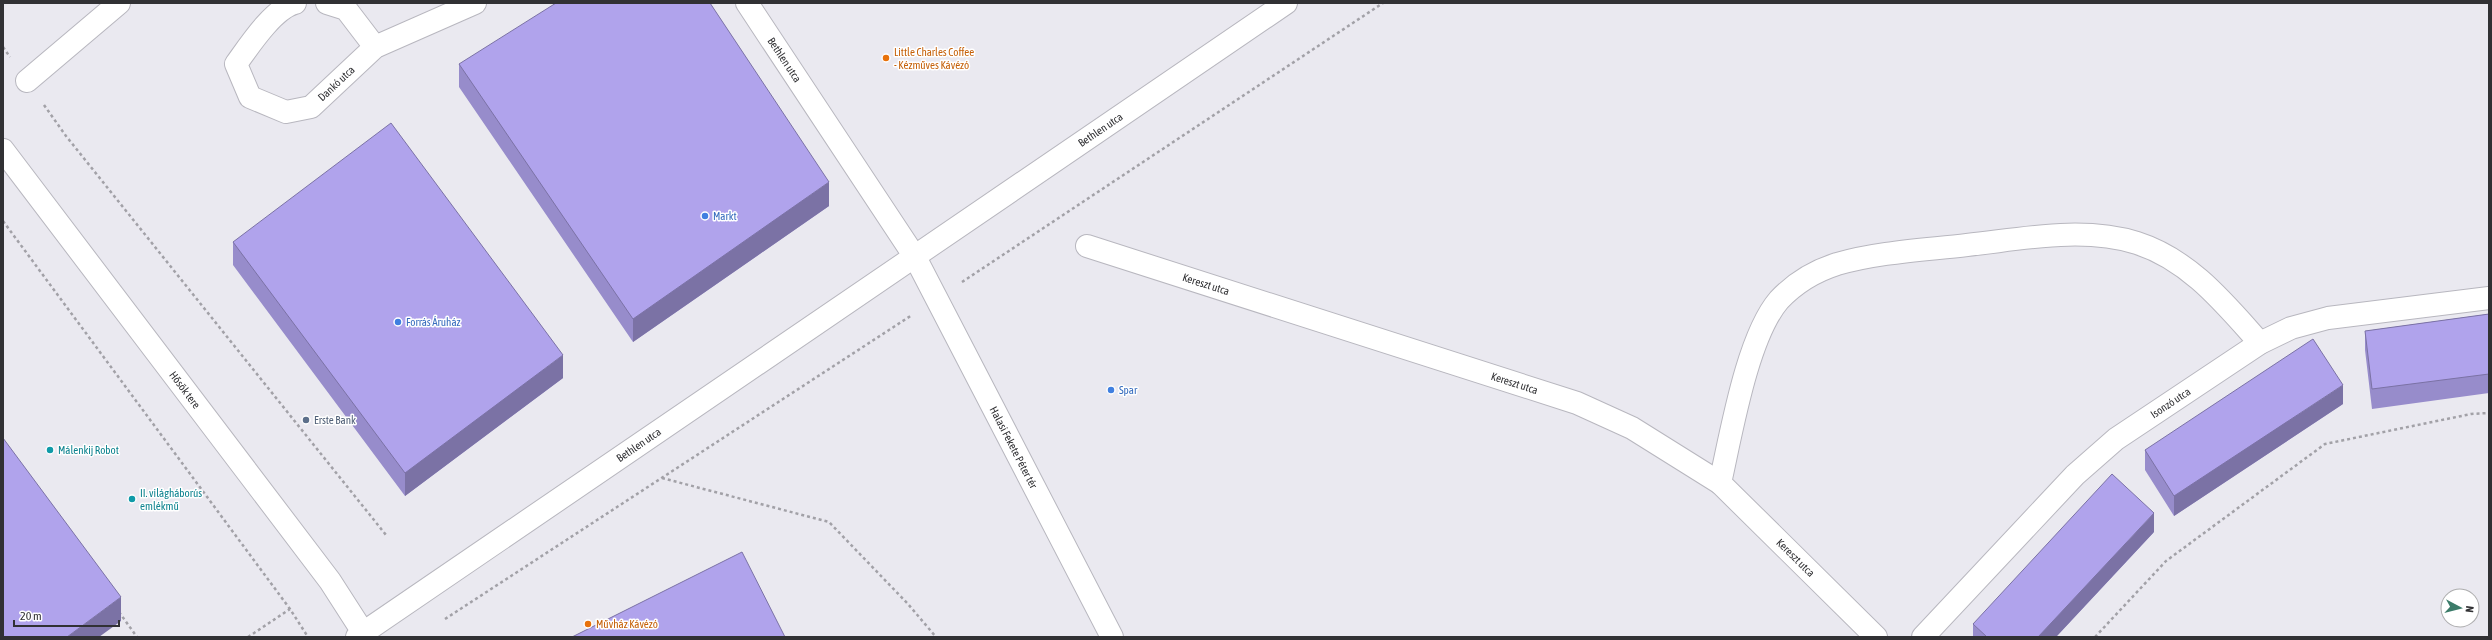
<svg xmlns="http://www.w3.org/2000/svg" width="2492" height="640" font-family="'Asap Condensed',sans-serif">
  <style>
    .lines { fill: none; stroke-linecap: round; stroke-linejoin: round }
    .minor-casing { stroke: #b8b7bf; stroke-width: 24 }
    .path { stroke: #a2a1a7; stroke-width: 2.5; stroke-dasharray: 3 3; stroke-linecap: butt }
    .minor { stroke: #fff; stroke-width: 22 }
    .wall { fill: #978ccb }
    .shaded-wall { fill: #7b72a5 }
    .building { fill: #b0a3ec; stroke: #7b72a5 }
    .food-dot { fill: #e8710a; stroke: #fff; stroke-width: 1.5 }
    .shop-dot { fill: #3f7fe0; stroke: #fff; stroke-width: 1.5 }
    .service-dot { fill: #5c6f8a; stroke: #fff; stroke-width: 1.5 }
    .culture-dot { fill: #0f9aa8; stroke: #fff; stroke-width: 1.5 }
    .labels { text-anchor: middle; stroke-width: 3; stroke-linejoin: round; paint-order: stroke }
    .food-label { font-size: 11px; fill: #c56008; stroke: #fff; text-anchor: start }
    .street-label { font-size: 11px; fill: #313134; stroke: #fff }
    .shop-label { font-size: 11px; fill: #366cbe; stroke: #fff; text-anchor: start }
    .service-label { font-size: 11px; fill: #4e5e75; stroke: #fff; text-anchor: start }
    .culture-label { font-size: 11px; fill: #0d838f; stroke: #fff; text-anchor: start }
  </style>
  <rect width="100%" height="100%" fill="#eae9f0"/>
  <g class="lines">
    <defs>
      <g id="minor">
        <path id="s1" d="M295,3C273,9 249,46 236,64L250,97L286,112L311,107L375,47L475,3"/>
        <path d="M327,3L346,9L375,47"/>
        <path id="s2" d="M747,3L915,257L1112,637"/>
        <path d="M27,81L119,3"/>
        <path id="s3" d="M3,150L330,581L366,637"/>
        <path id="s4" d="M1087,246L1577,403L1632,428L1720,483L1876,637"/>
        <path d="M1720,483C1731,435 1747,337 1779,300C1795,283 1815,271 1837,264C1879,252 1924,250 1967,245C2023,239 2082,226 2137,243C2190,260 2225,304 2260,343"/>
        <path id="s5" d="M357,637L1286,3"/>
        <path id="s6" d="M1923,637L2075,475L2116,439L2260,343L2291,328L2328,318L2489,298"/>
      </g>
    </defs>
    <use href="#minor" class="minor-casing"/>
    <path class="path" d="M3,47L10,57
      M44,105L66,136L386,535
      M3,221L290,609L308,637
      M962,282L1383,3
      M662,478L829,522L908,604L936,637
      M119,612L137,637
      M445,619L912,315
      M248,637L290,609
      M2095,637L2166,561L2325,444L2471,414L2489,413"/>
    <use href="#minor" class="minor"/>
  </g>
  <path class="wall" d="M459,64L829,206L633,342L459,87Z
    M233,242L563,378L405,496L233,265Z
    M2489,314V393L2372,409L2365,350V331Z
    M2343,404L2174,516L2145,470V450Z
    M2154,532L2056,637H1973V624Z"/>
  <path class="shaded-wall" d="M829,182V206L633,342V319Z
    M563,355V378L405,496V473Z
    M2343,385V404L2174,516V496Z
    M2154,513V532L2056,637H2038Z
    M121,597V621L99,637H67Z"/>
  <path class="building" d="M556,3H710L829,182L633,319L459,64Z
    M391,123L563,355L405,473L233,242Z
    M2489,314V374L2372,389L2365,331Z
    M2313,339L2343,385L2174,496L2145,450Z
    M3,438L121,597L67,637H3Z
    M2112,474L2154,513L2038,637H1987L1973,624Z
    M742,552L785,637H572Z"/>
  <g class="food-dot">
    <circle cx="886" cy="58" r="4"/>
    <circle cx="588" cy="624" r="4"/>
  </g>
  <g class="shop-dot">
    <circle cx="705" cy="216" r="4"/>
    <circle cx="398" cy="322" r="4"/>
    <circle cx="1111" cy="390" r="4"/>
  </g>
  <circle class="service-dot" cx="306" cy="420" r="4"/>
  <g class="culture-dot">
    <circle cx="50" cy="450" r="4"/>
    <circle cx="132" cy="499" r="4"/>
  </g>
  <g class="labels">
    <g class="food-label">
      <text x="894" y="56">Little Charles Coffee<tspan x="894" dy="13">- Kézműves Kávézó</tspan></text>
      <text x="596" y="628">Művház Kávézó</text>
    </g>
    <g class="street-label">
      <text dy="4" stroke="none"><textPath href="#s2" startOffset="68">Bethlen utca</textPath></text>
      <text dy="4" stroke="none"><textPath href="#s1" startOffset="221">Dankó utca</textPath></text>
      <text dy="4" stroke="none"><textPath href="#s5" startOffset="900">Bethlen utca</textPath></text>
      <text dy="4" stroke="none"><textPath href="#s4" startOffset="125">Kereszt utca</textPath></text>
      <text dy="4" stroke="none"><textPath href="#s4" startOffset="449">Kereszt utca</textPath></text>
      <text dy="4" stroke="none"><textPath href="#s3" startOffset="301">Hősök tere</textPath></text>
      <text dy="4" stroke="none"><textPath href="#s6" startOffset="342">Isonzó utca</textPath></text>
      <text dy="4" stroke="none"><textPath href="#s5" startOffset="341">Bethlen utca</textPath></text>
      <text dy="4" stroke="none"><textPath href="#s2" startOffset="519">Halasi Fekete Péter tér</textPath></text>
      <text dy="4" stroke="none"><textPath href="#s4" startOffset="785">Kereszt utca</textPath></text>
    </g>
    <g class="shop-label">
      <text x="713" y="220">Markt</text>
      <text x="406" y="326">Forrás Áruház</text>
      <text x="1119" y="394">Spar</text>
    </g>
    <g class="service-label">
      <text x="314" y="424">Erste Bank</text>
    </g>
    <g class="culture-label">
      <text x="58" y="454">Málenkij Robot</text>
      <text x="140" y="497">II. világháborús<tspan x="140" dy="13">emlékmű</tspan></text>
    </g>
  </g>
  <rect width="2492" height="640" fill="none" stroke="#313134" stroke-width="8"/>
  <g transform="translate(2460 608) rotate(97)"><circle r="19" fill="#ffffff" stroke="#adadae"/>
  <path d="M0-3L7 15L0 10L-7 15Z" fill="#3b7b69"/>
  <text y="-6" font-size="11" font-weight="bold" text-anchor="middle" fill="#313134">N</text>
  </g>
  <path d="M14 620v6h105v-6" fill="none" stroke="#313134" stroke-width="2"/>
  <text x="20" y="620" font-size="12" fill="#313134" stroke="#ffffff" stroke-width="3" paint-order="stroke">20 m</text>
</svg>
